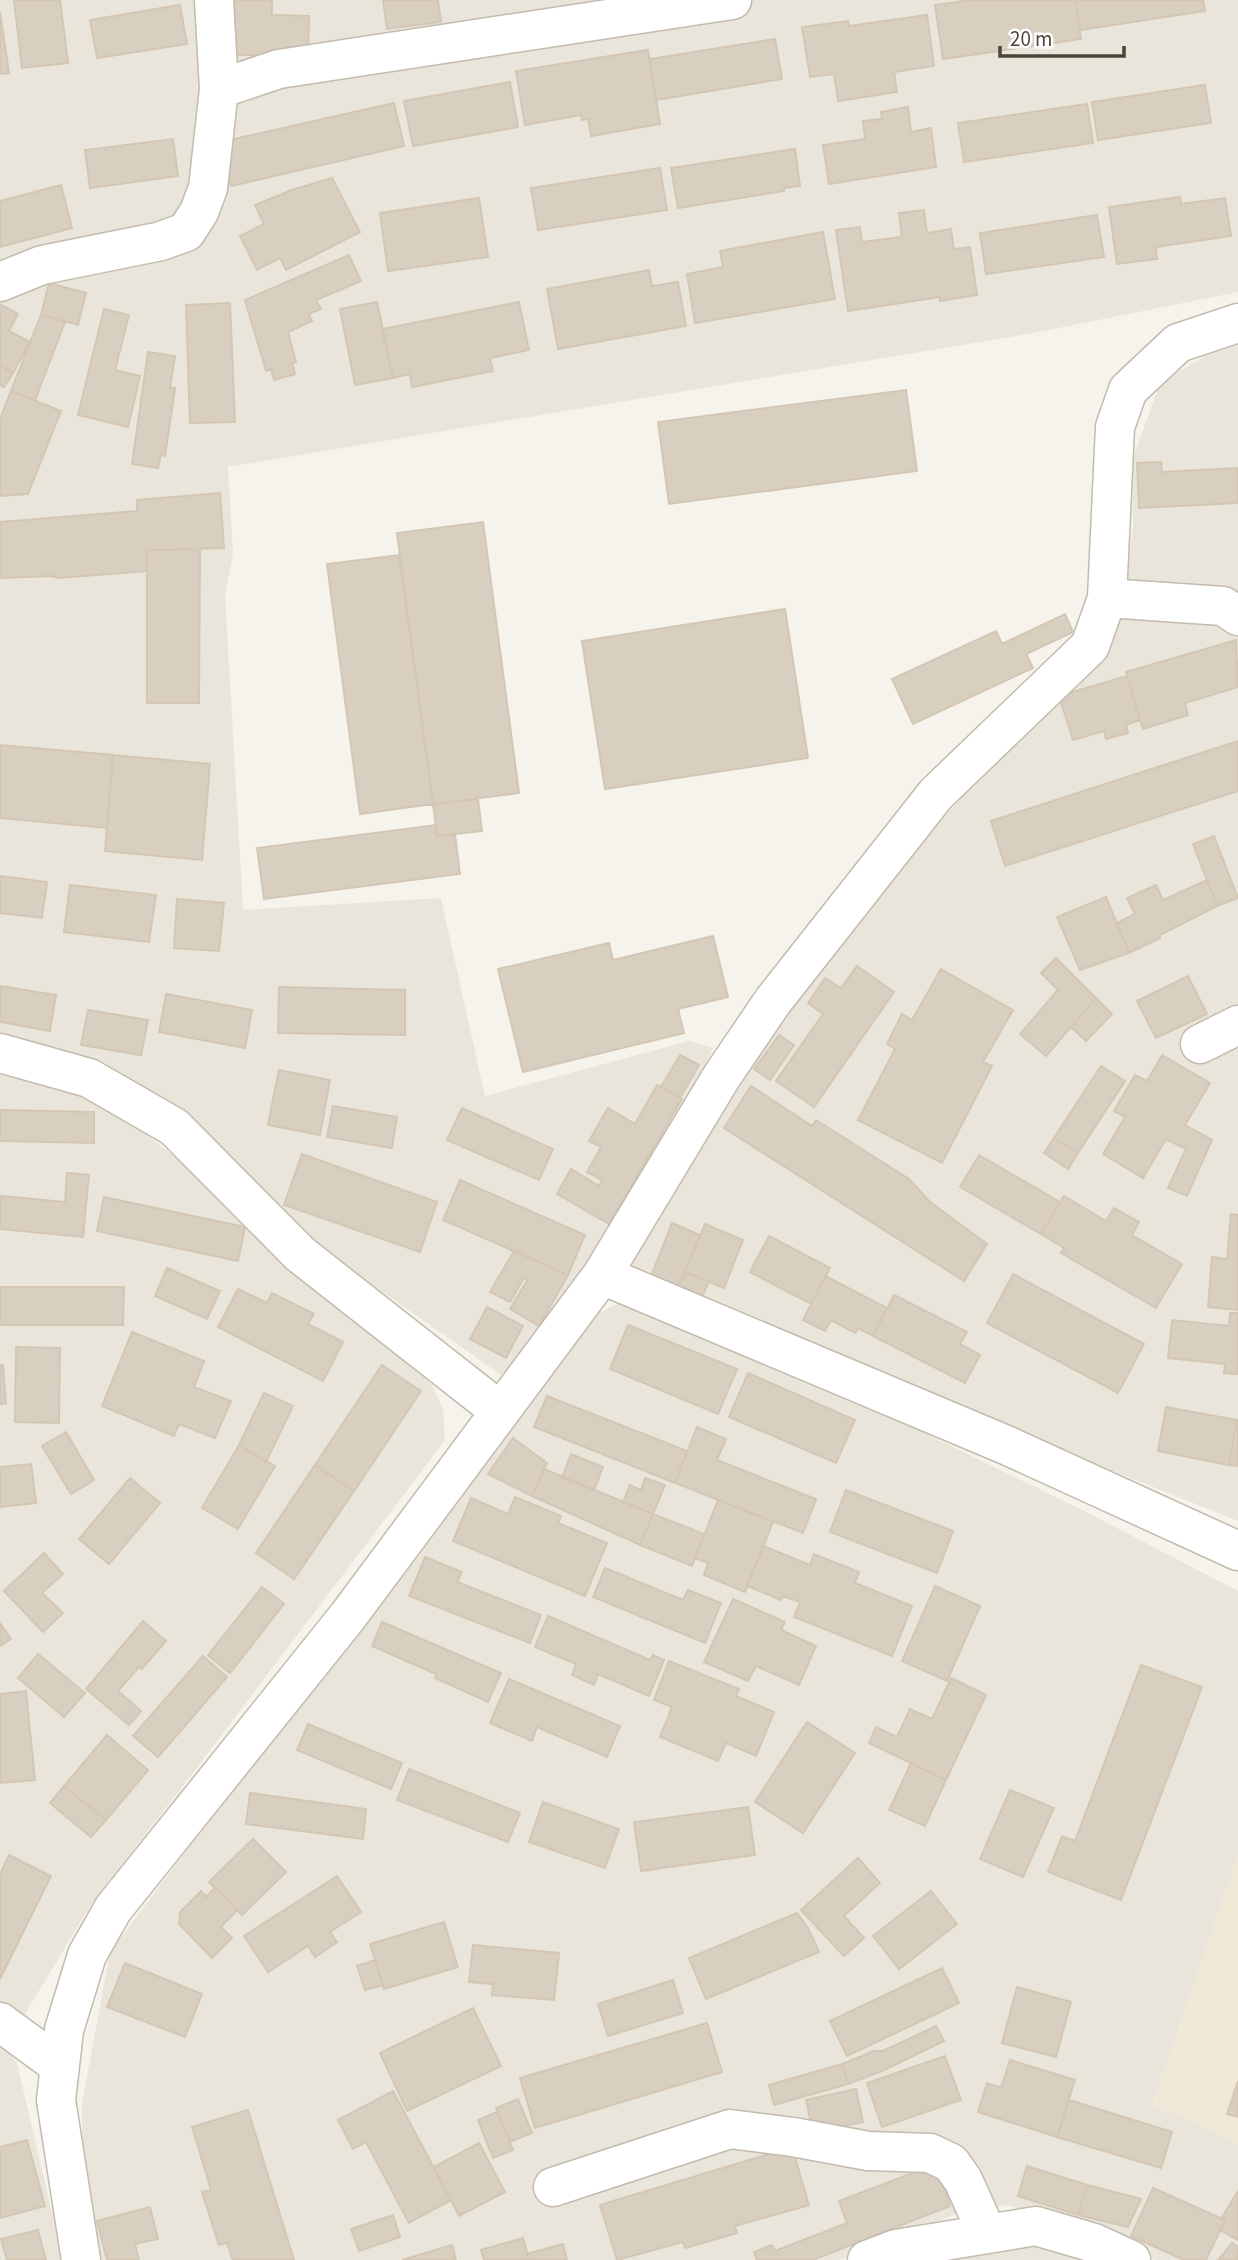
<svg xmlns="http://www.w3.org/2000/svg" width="1238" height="2260" font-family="'Source Sans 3',sans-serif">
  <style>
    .residential { fill: #eae5da }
    .education { fill: #efe8d6 }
    .building { fill: #d8cfc1; stroke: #d3c7b4; stroke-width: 2 }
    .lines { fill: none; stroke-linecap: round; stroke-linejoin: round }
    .minor-casing { stroke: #c2bbae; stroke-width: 41 }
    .minor { stroke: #fff; stroke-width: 38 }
  </style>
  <rect width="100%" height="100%" fill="#f6f3ec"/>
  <path class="residential" d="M0,0H1238V292L1028,334L228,467L233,554L225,595L243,910L441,898L485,1096L689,1041L713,1048L685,1108L568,1303L501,1375L303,1236L244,1169L181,1111L100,1060L0,1035Z
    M1238,345V1521L620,1273L756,1049L898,871L1033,714L1125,582L1133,529L1132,461L1160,383L1207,355Z
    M0,1071L85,1090L120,1114L202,1178L329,1298L432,1385L443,1409L445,1440L183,1786L90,1906L25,2014L5,2009L0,2006Z
    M617,1304H629L851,1397L1086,1512L1238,1591V1856L1153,2104L1238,2144V2260H1155L1097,2234L1007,2205L954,2215L839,2260H94L83,2191L82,2104L110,1952L284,1721L434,1530L599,1313Z
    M0,2043L17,2063L63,2260H0Z
    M1043,2243L1102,2260H943Z"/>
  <path class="education" d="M1238,1856V2144L1153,2105Z"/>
  <path class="building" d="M14,0H60L68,63L22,68Z
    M234,0H272V15L309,16L308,55H234Z
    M383,0H438L441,22L387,29Z
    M971,0H1075L1081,39L943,59L935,5Z
    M1075,0H1203L1205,11L1080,30Z
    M180,5L187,44L97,58L90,20Z
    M0,12L9,73L0,74Z
    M927,15L934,66L894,72L897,92L838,101L834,74L810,77L802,27L848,21L849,26Z
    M775,39L782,79L656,100L650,59Z
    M648,50L660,124L591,136L588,119L582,120L581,115L525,125L516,71Z
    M510,82L518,127L413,146L404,101Z
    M1205,85L1211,123L1098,140L1092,102Z
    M394,103L404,146L231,186L221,142Z
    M1087,104L1093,143L964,162L958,123Z
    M908,107L911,132L931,128L936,167L829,184L823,145L865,139L863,121L882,119L881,112Z
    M173,139L178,176L90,188L85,150Z
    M795,149L800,186L784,188V191L678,208L671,168Z
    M660,168L667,210L538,230L531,188Z
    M332,178L360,232L286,270L280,258L257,270L240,236L264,224L255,205L292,190Z
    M61,185L72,228L0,247V201Z
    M1180,197L1181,204L1225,198L1231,236L1156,247L1157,259L1117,264L1109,207Z
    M479,198L488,257L388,271L380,213Z
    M924,210L927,233L951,229L954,249L970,247L977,295L940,301V297L848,311L836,230L860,227L862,242L902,237L899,213Z
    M1097,215L1104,257L986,274L980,233Z
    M823,232L835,299L695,323L687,274L723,267L720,251Z
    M349,255L361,281L316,300L321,309L309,314L312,321L288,332L296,362L292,363L295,374L274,380L271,369L266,371L245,300Z
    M649,270L652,286L678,282L686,326L558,349L547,289Z
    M49,283L86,293L78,325L41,315Z
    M377,302L393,378L355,385L340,309Z
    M519,302L529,350L490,358L493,371L412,387L410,374L393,378L382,329Z
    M230,303L235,422L190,423L186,305Z
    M0,304L18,314L9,331L30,342L13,373L0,366Z
    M104,309L129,315L115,370L140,376L128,427L78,415Z
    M41,315L65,322L35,400L11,391Z
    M148,352L175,356L170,388H175L165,456L161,455L158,468L132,464Z
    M0,366L13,373L4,387L0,385Z
    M906,390L917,471L669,504L658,422Z
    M11,391L61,411L28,494L0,496V419Z
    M1161,462L1162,472L1238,468V503L1139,508L1137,463Z
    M220,493L224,548L147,550V571L58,578L53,576L1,578L0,522L137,511V500Z
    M483,522L519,793L433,804L397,533Z
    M147,550H200L199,703H147Z
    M399,555L433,804L360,814L327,564Z
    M785,609L808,758L605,789L582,641Z
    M1065,614L1073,632L1026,654L1033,668L913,724L892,679L996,631L1002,644Z
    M1236,640L1238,687L1185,703L1188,715L1143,729L1126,672Z
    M1127,676L1140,720L1126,725L1128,733L1106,739L1104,731L1073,740L1059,696Z
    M1238,741V791L1005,866L991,821Z
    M0,745L113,755L107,828L0,818Z
    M113,755L210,764L202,860L105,851Z
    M478,799L482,831L437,836L433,804Z
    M436,825L437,836L455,834L460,874L264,899L257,848Z
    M1214,836L1238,898L1217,906L1193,844Z
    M0,876L47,882L42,918L0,913Z
    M1207,880L1217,906L1160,935V938L1129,953L1117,923L1135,914L1127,898L1156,885L1163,900Z
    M70,885L156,895L149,942L64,932Z
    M1106,897L1129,953L1080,970L1057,917Z
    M177,899L224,903L219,951L174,948Z
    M713,936L728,997L678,1009L684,1033L523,1072L498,969L609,943L613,960Z
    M1056,958L1096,998L1046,1056L1020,1034L1058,990L1041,973Z
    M857,966L894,992L814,1107L776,1081L823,1014L808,1003L825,978L841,988Z
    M941,969L1013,1010L983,1062L992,1066L942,1163L858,1120L895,1049L887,1044L902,1014L912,1020Z
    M1188,976L1207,1014L1156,1038L1137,1001Z
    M0,986L56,995L50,1031L0,1022Z
    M279,987L405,990V1035L278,1033Z
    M166,994L252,1010L245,1048L159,1032Z
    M1096,998L1112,1014L1086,1041L1071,1027Z
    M88,1010L148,1020L141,1055L81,1045Z
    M779,1035L794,1045L770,1080L754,1069Z
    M680,1055L699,1065L680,1098L661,1087Z
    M1162,1055L1210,1083L1185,1125L1212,1140L1187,1196L1168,1188L1186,1149L1166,1139L1143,1178L1103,1154L1125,1117L1114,1111L1135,1075L1147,1081Z
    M1101,1066L1125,1081L1078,1153L1054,1138Z
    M279,1070L330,1080L320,1135L268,1125Z
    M657,1085L682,1099L609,1224L557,1194L571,1169L599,1186L602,1180L587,1172L601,1147L589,1141L608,1108L635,1124Z
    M751,1086L812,1126L816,1120L909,1179L930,1202L987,1244L964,1281L724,1128Z
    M333,1106L397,1117L392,1148L327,1137Z
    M462,1108L553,1149L539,1180L447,1140Z
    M0,1110L94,1112V1143L0,1141Z
    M1054,1138L1078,1153L1068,1169L1044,1153Z
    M302,1154L437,1202L420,1252L284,1205Z
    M979,1155L1060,1202L1041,1234L960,1187Z
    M67,1173L89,1175L83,1237L0,1229V1196L65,1202Z
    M460,1180L585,1235L568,1275L443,1220Z
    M1064,1196L1106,1221L1114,1208L1139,1222L1132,1235L1182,1264L1156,1308L1061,1253L1064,1248L1041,1234Z
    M104,1197L245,1227L238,1261L97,1231Z
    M1231,1214L1238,1215V1310L1208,1307L1212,1257L1227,1259Z
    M672,1223L700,1235L678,1288L651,1276Z
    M705,1224L743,1240L724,1288L685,1272Z
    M769,1236L830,1268L811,1304L750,1272Z
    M514,1251L568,1275L539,1326L510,1309L528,1279L524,1278L510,1302L490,1292Z
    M167,1268L220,1291L207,1319L155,1296Z
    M685,1272L709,1281L702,1297L678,1288Z
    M1013,1274L1144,1344L1118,1393L987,1323Z
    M825,1276L887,1308L873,1336L858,1328L855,1333L831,1320L825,1331L803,1320Z
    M0,1287H124L123,1325H0Z
    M238,1289L267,1303L272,1293L314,1314L308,1324L343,1342L323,1381L218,1327Z
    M894,1295L967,1332L960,1344L980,1355L965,1383L873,1336Z
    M487,1307L523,1326L506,1358L470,1339Z
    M1230,1313H1238V1374L1224,1373L1225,1364L1168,1358L1172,1320L1229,1326Z
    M628,1325L737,1369L718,1414L610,1369Z
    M132,1332L204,1361L194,1387L231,1401L215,1438L179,1424L174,1436L102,1406Z
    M16,1347L60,1348L59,1423L15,1422Z
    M0,1365H3L6,1404H0Z
    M382,1365L421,1391L354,1491L315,1465Z
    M748,1373L855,1420L836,1463L729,1417Z
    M264,1393L293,1406L266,1462L239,1445Z
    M547,1396L687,1451L675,1483L534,1427Z
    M1166,1407L1237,1420L1229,1465L1158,1451Z
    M1237,1420H1238V1466L1229,1465Z
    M697,1427L726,1439L717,1460L816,1499L803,1533L675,1483Z
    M66,1432L94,1480L71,1494L42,1446Z
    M513,1438L547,1463L532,1496L488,1474Z
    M239,1445L275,1466L238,1529L202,1508Z
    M571,1454L603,1467L594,1490L562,1478Z
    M31,1464L36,1503L0,1507V1467Z
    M315,1465L354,1491L294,1579L256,1553Z
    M544,1469L653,1514L640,1545L532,1496Z
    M130,1478L160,1503L109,1564L79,1539Z
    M645,1478L665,1485L653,1514L623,1502L630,1485L641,1490Z
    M846,1490L953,1531L937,1573L830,1532Z
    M515,1497L561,1516L558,1523L607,1543L585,1596L453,1541L471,1498L508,1514Z
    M718,1500L773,1522L745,1592L704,1575L708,1563L695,1558Z
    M653,1514L704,1534L692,1566L640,1545Z
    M763,1546L810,1565L814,1554L859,1572L855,1583L912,1606L892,1656L794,1617L800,1602L783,1596L781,1600L747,1586Z
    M44,1553L63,1574L42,1593L63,1613L43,1632L4,1591Z
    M425,1557L462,1572L457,1582L541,1615L530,1643L409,1596Z
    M605,1568L683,1600L688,1590L721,1603L705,1643L593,1597Z
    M935,1586L980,1606L947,1681L902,1661Z
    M262,1587L284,1604L230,1673L208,1655Z
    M733,1599L785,1622L781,1630L816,1646L799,1685L756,1666L748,1681L704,1662Z
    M548,1616L650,1660L653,1655L664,1660L649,1696L598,1674L594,1685L572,1675L576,1664L535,1647Z
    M143,1621L166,1641L142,1669L139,1667L118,1691L141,1711L129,1725L86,1689Z
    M382,1622L501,1673L488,1702L435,1678L436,1674L372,1646Z
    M0,1623L11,1639L0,1646Z
    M38,1654L85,1693L64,1717L18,1678Z
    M203,1656L227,1677L158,1757L133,1736Z
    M669,1661L739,1689L736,1696L774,1712L756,1756L726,1743L718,1761L660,1737L672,1707L654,1700Z
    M1141,1665L1202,1687L1121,1900L1048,1872L1062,1836L1075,1841Z
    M951,1678L986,1695L946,1780L869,1743L876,1727L897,1737L910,1709L932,1719Z
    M509,1679L620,1726L607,1757L537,1727L532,1741L490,1723Z
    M26,1691L35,1780L0,1783V1694Z
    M807,1722L855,1753L803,1833L755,1802Z
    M308,1724L402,1763L391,1789L297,1750Z
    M107,1735L148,1770L106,1820L64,1786Z
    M911,1763L946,1780L925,1826L889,1810Z
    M409,1769L520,1813L508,1842L397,1800Z
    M64,1786L106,1820L91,1837L50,1803Z
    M1010,1790L1054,1808L1023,1877L980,1859Z
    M250,1793L366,1809L363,1839L246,1824Z
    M543,1802L619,1829L605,1868L529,1842Z
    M748,1807L755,1855L641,1871L634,1822Z
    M253,1839L286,1872L242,1915L209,1882Z
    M9,1855L51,1876L0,1979V1874Z
    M858,1858L880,1883L844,1916L864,1938L844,1956L801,1910Z
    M337,1876L361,1912L330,1932L337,1942L315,1957L308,1946L268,1972L244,1936Z
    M215,1888L237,1910L221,1927L232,1938L212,1958L179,1924L180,1912L201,1891L206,1897Z
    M931,1891L957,1924L899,1969L873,1936Z
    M797,1913L808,1928L819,1952L706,1999L689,1958Z
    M444,1922L458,1967L384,1989L370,1944Z
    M473,1945L559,1953L554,2000L492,1995L493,1984L469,1982Z
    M375,1960L383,1985L365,1990L357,1966Z
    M125,1963L202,1994L185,2037L107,2007Z
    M942,1968L959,2003L847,2056L830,2021Z
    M673,1980L683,2013L608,2036L598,2004Z
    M1017,1987L1071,2002L1056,2057L1002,2043Z
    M473,2008L501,2066L407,2111L380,2053Z
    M707,2023L722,2072L535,2128L520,2078Z
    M936,2026L944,2041L882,2071L848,2084L842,2064L874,2051H883Z
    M945,2056L961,2100L882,2127L867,2083Z
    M1010,2060L1075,2080L1057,2137L978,2112L987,2083L1001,2088Z
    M842,2064L848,2084L774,2105L769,2085Z
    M1238,2081V2117L1227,2114Z
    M856,2089L863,2122L813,2133L806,2100Z
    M393,2091L451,2200L409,2223L366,2142L353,2149L338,2120Z
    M518,2099L532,2133L510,2142L496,2108Z
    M1069,2100L1172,2132L1161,2168L1057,2137Z
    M248,2110L294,2260H233L227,2243L219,2245L202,2192L211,2190L192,2127Z
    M497,2112L513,2150L493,2158L478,2120Z
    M27,2140L45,2206L0,2218V2147Z
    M479,2143L505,2192L459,2216L434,2167Z
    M792,2147L809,2205L735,2226L737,2233L685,2248L683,2242L617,2260L600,2205Z
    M936,2164L950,2206L813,2260H757L754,2252L772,2245L775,2251L847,2223L839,2201Z
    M1027,2166L1087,2185L1078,2215L1018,2196Z
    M1087,2185L1141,2199L1128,2227L1078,2215Z
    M1153,2188L1225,2220L1206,2260H1184L1131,2236Z
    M1238,2191V2240L1220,2230L1225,2220L1221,2219Z
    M150,2207L158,2239L135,2244L139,2260H107L97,2221Z
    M393,2215L400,2237L359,2251L351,2229Z
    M38,2230L46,2260H7L1,2239Z
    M523,2238L529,2260H484L481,2250Z
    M1232,2243L1238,2247V2260H1218Z
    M563,2244L567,2260H529L527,2254Z
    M452,2245L456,2260H402Z"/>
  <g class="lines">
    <defs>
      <path id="minor" d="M214,0L219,89
        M0,282L42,265L161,241L186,232L199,212L208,188L219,89L279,69L732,0
        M1107,598L1223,606L1238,616
        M1200,1044L1238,1025
        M0,1053L89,1078L174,1127L300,1254L500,1411
        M602,1275L1006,1445L1238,1551
        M0,2022L60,2066
        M553,2187L730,2129L793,2137L868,2151L930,2153L951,2163L963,2180L987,2233
        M81,2260L56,2100L64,2030L87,1955L113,1909L348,1616L602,1275L722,1076L773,1001L936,794L1090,646L1107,598L1115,427L1128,390L1178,343L1238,323
        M867,2260L896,2249L1036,2226L1094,2243L1131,2260"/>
    </defs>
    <use href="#minor" class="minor-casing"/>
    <use href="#minor" class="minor"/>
  </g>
  <path d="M1000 46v10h124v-10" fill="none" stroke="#4b4439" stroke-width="3.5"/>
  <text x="1010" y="46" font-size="21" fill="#4b4439" stroke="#ffffff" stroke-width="5" paint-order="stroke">20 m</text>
</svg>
